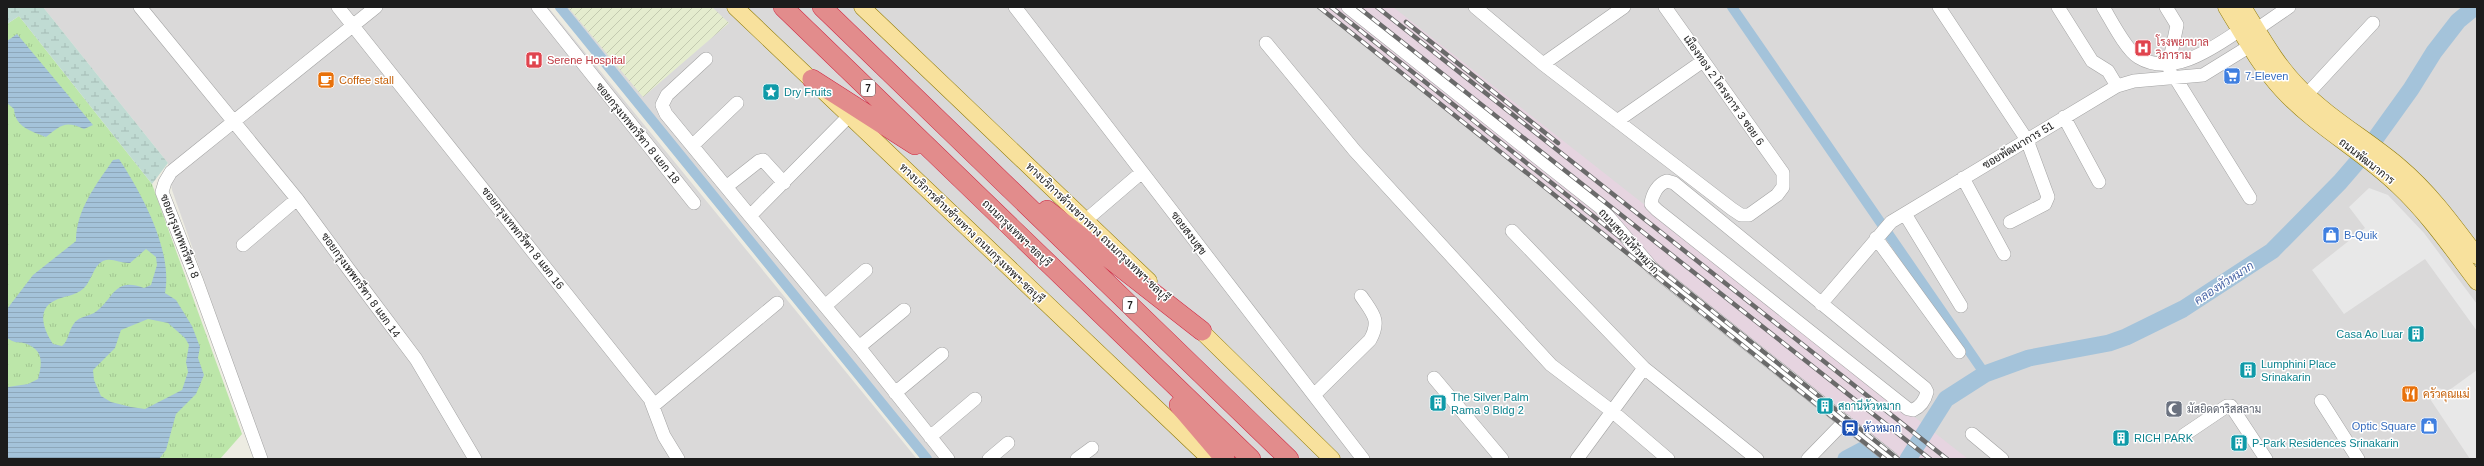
<svg xmlns="http://www.w3.org/2000/svg" width="2484" height="466" font-family="Helvetica,Sarabun,sans-serif">
  <style>
    .residential { fill: #dad9d9 }
    .railway { fill: #e6d4e0 }
    .farmland { fill: url(#farmland-furrows) }
    .grass { fill: url(#grass-tufts) }
    .wetland { fill: url(#wetland-marsh) }
    .parking { fill: #e8e8e8 }
    .water { fill: url(#water-rules); fill-rule: evenodd }
    .lines { fill: none; stroke-linecap: round; stroke-linejoin: round }
    .canal { stroke: #a4c3da; stroke-width: 10 }
    .river { stroke: #a4c3da; stroke-width: 17 }
    .minor-casing { stroke: #a3a3a3; stroke-width: 14 }
    .major-casing { stroke: #8f7b06; stroke-width: 17 }
    .highway-casing { stroke: #d02a44; stroke-width: 20 }
    .minor { stroke: #fff; stroke-width: 13 }
    .major { stroke: #f8e19d; stroke-width: 16 }
    .highway { stroke: #e28c8c; stroke-width: 19 }
    .rail-casing { stroke: #6a6a6a; stroke-width: 4.5 }
    .rail { stroke: #fff; stroke-width: 3; stroke-dasharray: 9; stroke-linecap: butt }
    .labels { text-anchor: middle; stroke-width: 3; stroke-linejoin: round; paint-order: stroke }
    .shield { fill: #fff; stroke: #606060; stroke-width: 1 }
    .shield-label { font-size: 10px; font-weight: bold; fill: #1c1c1c }
    .health-label { font-size: 11px; fill: #be3a42; stroke: #fff; text-anchor: start }
    .shop-label { font-size: 11px; fill: #366cbe; stroke: #fff; text-anchor: start }
    .food-label { font-size: 11px; fill: #c56008; stroke: #fff; text-anchor: start }
    .street-label { font-size: 11px; fill: #1c1c1c; stroke: #fff }
    .culture-label { font-size: 11px; fill: #0d838f; stroke: #fff; text-anchor: start }
    .worship-label { font-size: 11px; fill: #5b616d; stroke: #fff; text-anchor: start }
    .transit-label { font-size: 11px; fill: #164399; stroke: #fff; text-anchor: start }
    .water-label { font-size: 12px; font-style: italic; fill: #4d69a8; stroke: #fff }
  </style>
  <defs>
    <pattern id="farmland-furrows" width="10" height="10" patternUnits="userSpaceOnUse"><rect width="10" height="10" fill="#e4ecce"/><path d="M-1 1l2-2M0 10L10 0M9 11l2-2" fill="none" stroke="#c3cab0"/></pattern>
    <pattern id="grass-tufts" width="24" height="20" patternUnits="userSpaceOnUse"><rect width="24" height="20" fill="#bce6a9"/><path d="M3 7l-1-3M5 7V3M7 7l1-3M15 17l-1-3M17 17v-4M19 17l1-3" fill="none" stroke="#a1c591"/></pattern>
    <pattern id="wetland-marsh" width="20" height="14" patternUnits="userSpaceOnUse"><rect width="20" height="14" fill="#c0dbd3"/><path d="M1 5h8M5 5V1M11 12h8M15 12V8" fill="none" stroke="#a4bbb5"/></pattern>
    <pattern id="water-rules" width="6" height="5" patternUnits="userSpaceOnUse"><rect width="6" height="5" fill="#a4c3da"/><path d="M0 2.5h6" fill="none" stroke="#8da7ba"/></pattern>
  </defs>
  <rect width="100%" height="100%" fill="#edece2"/>
  <path class="residential" d="M43,7H548L917,459H267L172,190L168,163Z
    M554,7H2477V459H921Z"/>
  <path class="railway" d="M1319,7H1393L1968,459H1886Z"/>
  <path class="farmland" d="M568,7H712L729,23L643,97Z"/>
  <path class="grass" d="M19,16L152,184L242,434L220,459H7V24Z"/>
  <path class="wetland" d="M7,7H43L168,163L152,184L19,16L7,24Z"/>
  <path class="parking" d="M2369,188L2388,195L2424,233L2477,304V331L2425,259L2344,314L2312,270L2365,228L2349,207Z
    M2477,370V459H2470L2426,393L2435,387L2448,391Z"/>
  <path class="water" d="M17,34L93,125L84,129C65,120 61,125 46,137C31,131 15,127 14,109L7,103V41Z
    M119,159C142,194 173,251 165,293L176,300L192,326L200,347L198,358L204,375L196,394L176,414L166,450L159,459H7L8,387L28,384L38,379C42,364 44,351 27,344C20,341 18,345 7,338V309L33,275L76,241C76,210 96,185 113,160ZM146,249L156,257L157,265L151,285L144,288C113,276 114,300 94,313C87,317 78,316 73,325C68,332 69,340 62,346L53,344C44,331 36,310 54,301C65,295 74,297 84,288C92,280 93,266 103,261C112,257 121,264 130,263ZM148,319L168,323L185,338L189,345L186,362L188,372L182,390L145,409L131,407L111,402L101,396L94,380L93,370L115,348L121,330Z"/>
  <g class="lines">
    <path class="canal" d="M560,7L927,459
      M1732,7L1985,374"/>
    <path class="river" d="M1846,459L1863,450L1880,459
      M1908,459L1946,399L1985,374L2029,358L2109,343L2126,337L2183,309L2272,251L2340,182L2365,153L2411,89L2434,52L2458,21L2475,7"/>
    <defs>
      <path id="minor" d="M140,7L297,199L350,271L416,359L475,459
        M338,7L650,399L664,436L678,459
        M538,7L694,203
        M1015,7L1363,459
        M1348,7L1601,208L1652,268L1892,459
        M1475,7L1543,64L1732,209L1741,215H1749L1777,195L1783,187V173L1665,7
        M1939,7L2027,140L2048,197L2045,204L2010,222
        M2058,7L2092,61L2108,71L2117,86
        M2103,7C2111,20 2126,50 2138,57C2172,78 2213,48 2240,30
        M2166,7L2177,25L2169,64L2170,71
        M2257,29L2289,7
        M1266,43L1355,151L1551,365L1613,412L1668,459
        M706,59L667,95L662,105L666,114L750,216
        M1543,64L1624,7
        M2176,79L2250,198
        M2311,90L2373,23
        M849,116L750,216L859,347L948,459
        M2064,117L2099,182
        M1617,121L1703,61
        M693,145L737,103
        M1963,178L2004,254
        M1667,181L1674,183L1925,388L1927,392C1925,400 1920,407 1913,410L1908,409L1657,210L1651,204C1652,194 1658,184 1667,181Z
        M726,187L759,161L763,160L784,183
        M1905,214L1961,306
        M1086,220L1142,172
        M1512,231L1644,368
        M1876,238L1959,352
        M243,245L297,199
        M1821,304L1891,222L2117,86L2134,81L2203,75L2250,46
        M825,306L866,270
        M859,347L904,310
        M1434,378L1502,459
        M895,393L942,354
        M1314,395L1370,340C1381,320 1373,314 1361,296
        M2321,401L2358,459
        M653,406L777,303
        M1972,434L2002,459
        M2184,435L2227,406H2231L2266,459
        M930,437L975,399
        M261,459L196,279L162,192L165,182L171,172L376,7
        M989,459L1008,443
        M1077,459L1092,448
        M1577,459L1644,368L1757,459
        M1808,459L1845,421"/>
      <path id="major" d="M735,7L1210,459
        M862,7L1149,281
        M2226,7C2243,35 2259,65 2282,90C2316,127 2362,151 2398,186C2428,214 2452,249 2477,282
        M2243,7C2260,34 2276,64 2299,87C2329,118 2367,139 2399,166C2430,192 2453,224 2477,256
        M1193,323L1332,459"/>
      <path id="highway" d="M783,7L1251,459
        M822,7L1289,459
        M812,79L915,145
        M1047,210L1202,331
        M1179,405L1225,459"/>
    </defs>
    <use href="#minor" class="minor-casing"/>
    <use href="#major" class="major-casing"/>
    <use href="#highway" class="highway-casing"/>
    <use href="#minor" class="minor"/>
    <use href="#major" class="major"/>
    <use href="#highway" class="highway"/>
    <defs>
      <path id="rail" d="M1319,7L1885,459
        M1331,7L1898,459
        M1358,7L1930,459
        M1377,7L1947,459
        M1406,22L1558,143"/>
    </defs>
    <use href="#rail" class="rail-casing"/>
    <use href="#rail" class="rail"/>
  </g>
  <defs>
    <symbol id="hospital-square" viewBox="-11 -11 22 22"><rect x="-9" y="-9" width="18" height="18" rx="4" fill="#e0444e" stroke="#fff"/><path d="M-5-5h3v3.5h4V-5h3V5h-3V1.5h-4V5h-3Z" fill="#fff"/></symbol>
    <symbol id="supermarket-square" viewBox="-11 -11 22 22"><rect x="-9" y="-9" width="18" height="18" rx="4" fill="#3f7fe0" stroke="#fff"/><path d="M-6-5.5h2.5l.6 2H6L4.5 2H-2.5L-4.4-4H-6ZM-1.5 3.2a1.3 1.3 0 1 0 .1 0ZM3 3.2a1.3 1.3 0 1 0 .1 0Z" fill="#fff"/></symbol>
    <symbol id="cafe-square" viewBox="-11 -11 22 22"><rect x="-9" y="-9" width="18" height="18" rx="4" fill="#e8710a" stroke="#fff"/><path d="M-5.5-4.5H6V0H3Q3 3.5 0 3.5H-2.5Q-5.5 3.5-5.5 0ZM3-3.2v2h1.7v-2ZM-6 4.5H4V6H-6Z" fill="#fff"/></symbol>
    <symbol id="sight-square" viewBox="-11 -11 22 22"><rect x="-9" y="-9" width="18" height="18" rx="4" fill="#0f9aa8" stroke="#fff"/><path d="M0-6L1.8-2.2L6-1.7L2.9 1.2L3.7 5.4L0 3.3L-3.7 5.4L-2.9 1.2L-6-1.7L-1.8-2.2Z" fill="#fff"/></symbol>
    <symbol id="shop-square" viewBox="-11 -11 22 22"><rect x="-9" y="-9" width="18" height="18" rx="4" fill="#3f7fe0" stroke="#fff"/><path d="M-5-2.5h2.3a2.7 3.5 0 0 1 5.4 0H5L5.5 6h-11ZM-1.5-2.5h3a1.5 2.3 0 0 0-3 0Z" fill="#fff"/></symbol>
    <symbol id="building-square" viewBox="-11 -11 22 22"><rect x="-9" y="-9" width="18" height="18" rx="4" fill="#0f9aa8" stroke="#fff"/><path d="M-4-6H4V6H1V3H-1V6H-4ZM-2.5-4.3h1.7v1.8h-1.7ZM.8-4.3h1.7v1.8H.8ZM-2.5-1h1.7V.8h-1.7ZM.8-1h1.7V.8H.8Z" fill="#fff"/></symbol>
    <symbol id="restaurant-square" viewBox="-11 -11 22 22"><rect x="-9" y="-9" width="18" height="18" rx="4" fill="#e8710a" stroke="#fff"/><path d="M-5-6h1v4h1v-4h1v4h1v-4h1v5L-1.5 .5V6h-2V.5L-5-1ZM5-6V6H3V1.5H1.5Q1.5-4 5-6Z" fill="#fff"/></symbol>
    <symbol id="mosque-square" viewBox="-11 -11 22 22"><rect x="-9" y="-9" width="18" height="18" rx="4" fill="#6b7280" stroke="#fff"/><path d="M3.5-4.9A6 6 0 1 0 3.5 4.9A5 5 0 1 1 3.5-4.9Z" fill="#fff"/></symbol>
    <symbol id="station-square" viewBox="-11 -11 22 22"><rect x="-9" y="-9" width="18" height="18" rx="4" fill="#1a4fb4" stroke="#fff"/><path d="M-3-6H3Q5-6 5-4V2Q5 4 3 4L4.5 6H3L1.5 4h-3L-3 6H-4.5L-3 4Q-5 4-5 2V-4Q-5-6-3-6ZM-3.5-4v3h7v-3ZM-3.5 1v1.5H-2V1ZM2 1v1.5H3.5V1Z" fill="#fff"/></symbol>
  </defs>
  <g fill-rule="evenodd">
    <use href="#hospital-square" x="2133" y="38" width="20" height="20"/>
    <use href="#hospital-square" x="524" y="50" width="20" height="20"/>
    <use href="#supermarket-square" x="2222" y="66" width="20" height="20"/>
    <use href="#cafe-square" x="316" y="70" width="20" height="20"/>
    <use href="#sight-square" x="761" y="82" width="20" height="20"/>
    <use href="#shop-square" x="2321" y="225" width="20" height="20"/>
    <use href="#building-square" x="2406" y="324" width="20" height="20"/>
    <use href="#building-square" x="2238" y="360" width="20" height="20"/>
    <use href="#restaurant-square" x="2400" y="384" width="20" height="20"/>
    <use href="#building-square" x="1428" y="393" width="20" height="20"/>
    <use href="#building-square" x="1815" y="396" width="20" height="20"/>
    <use href="#mosque-square" x="2164" y="399" width="20" height="20"/>
    <use href="#shop-square" x="2419" y="416" width="20" height="20"/>
    <use href="#station-square" x="1840" y="418" width="20" height="20"/>
    <use href="#building-square" x="2111" y="428" width="20" height="20"/>
    <use href="#building-square" x="2229" y="433" width="20" height="20"/>
  </g>
  <g class="labels">
    <g class="shield">
      <rect x="861" y="80" width="14" height="16" rx="3"/>
      <rect x="1123" y="297" width="14" height="16" rx="3"/>
    </g>
    <g class="shield-label">
      <text x="868" y="92">7</text>
      <text x="1130" y="309">7</text>
    </g>
    <g class="health-label">
      <text x="2156" y="46">โรงพยาบาล<tspan x="2156" dy="13">วิภาราม</tspan></text>
      <text x="547" y="64">Serene Hospital</text>
    </g>
    <g class="shop-label">
      <text x="2245" y="80">7-Eleven</text>
      <text x="2344" y="239">B-Quik</text>
      <text x="2416" y="430" text-anchor="end">Optic Square</text>
    </g>
    <g class="food-label">
      <text x="339" y="84">Coffee stall</text>
      <text x="2423" y="398">ครัวคุณแม่</text>
    </g>
    <g class="street-label">
      <text transform="translate(1724 90) rotate(55)" y="4">เมืองทอง 2 โครงการ 3 ซอย 6</text>
      <text transform="translate(638 133) rotate(51)" y="4">ซอยกรุงเทพกรีฑา 8 แยก 18</text>
      <text transform="translate(2018 145) rotate(-31)" y="4">ซอยพัฒนาการ 51</text>
      <text transform="translate(2367 161) rotate(38)" y="4">ถนนพัฒนาการ</text>
      <text transform="translate(1098 232) rotate(44)" y="4">ทางบริการด้านขวาทาง ถนนกรุงเทพฯ-ชลบุรี</text>
      <text transform="translate(972 233) rotate(44)" y="4">ทางบริการด้านซ้ายทาง ถนนกรุงเทพฯ-ชลบุรี</text>
      <text transform="translate(1017 233) rotate(44)" y="4">ถนนกรุงเทพฯ-ชลบุรี</text>
      <text transform="translate(1189 233) rotate(53)" y="4">ซอยสงบสุข</text>
      <text transform="translate(180 236) rotate(69)" y="4">ซอยกรุงเทพกรีฑา 8</text>
      <text transform="translate(523 238) rotate(52)" y="4">ซอยกรุงเทพกรีฑา 8 แยก 16</text>
      <text transform="translate(1629 241) rotate(48)" y="4">ถนนสถานีหัวหมาก</text>
      <text transform="translate(361 285) rotate(54)" y="4">ซอยกรุงเทพกรีฑา 8 แยก 14</text>
    </g>
    <g class="culture-label">
      <text x="784" y="96">Dry Fruits</text>
      <text x="2403" y="338" text-anchor="end">Casa Ao Luar</text>
      <text x="2261" y="368">Lumphini Place<tspan x="2261" dy="13">Srinakarin</tspan></text>
      <text x="1451" y="401">The Silver Palm<tspan x="1451" dy="13">Rama 9 Bldg 2</tspan></text>
      <text x="1838" y="410">สถานีหัวหมาก</text>
      <text x="2134" y="442">RICH PARK</text>
      <text x="2252" y="447">P-Park Residences Srinakarin</text>
    </g>
    <g class="worship-label">
      <text x="2187" y="413">มัสยิดดาริสสลาม</text>
    </g>
    <g class="transit-label">
      <text x="1863" y="432">หัวหมาก</text>
    </g>
    <g class="water-label">
      <text transform="translate(2224 283) rotate(-33)" y="4">คลองหัวหมาก</text>
    </g>
  </g>
  <rect width="2484" height="466" fill="none" stroke="#1c1c1c" stroke-width="16"/>
</svg>
